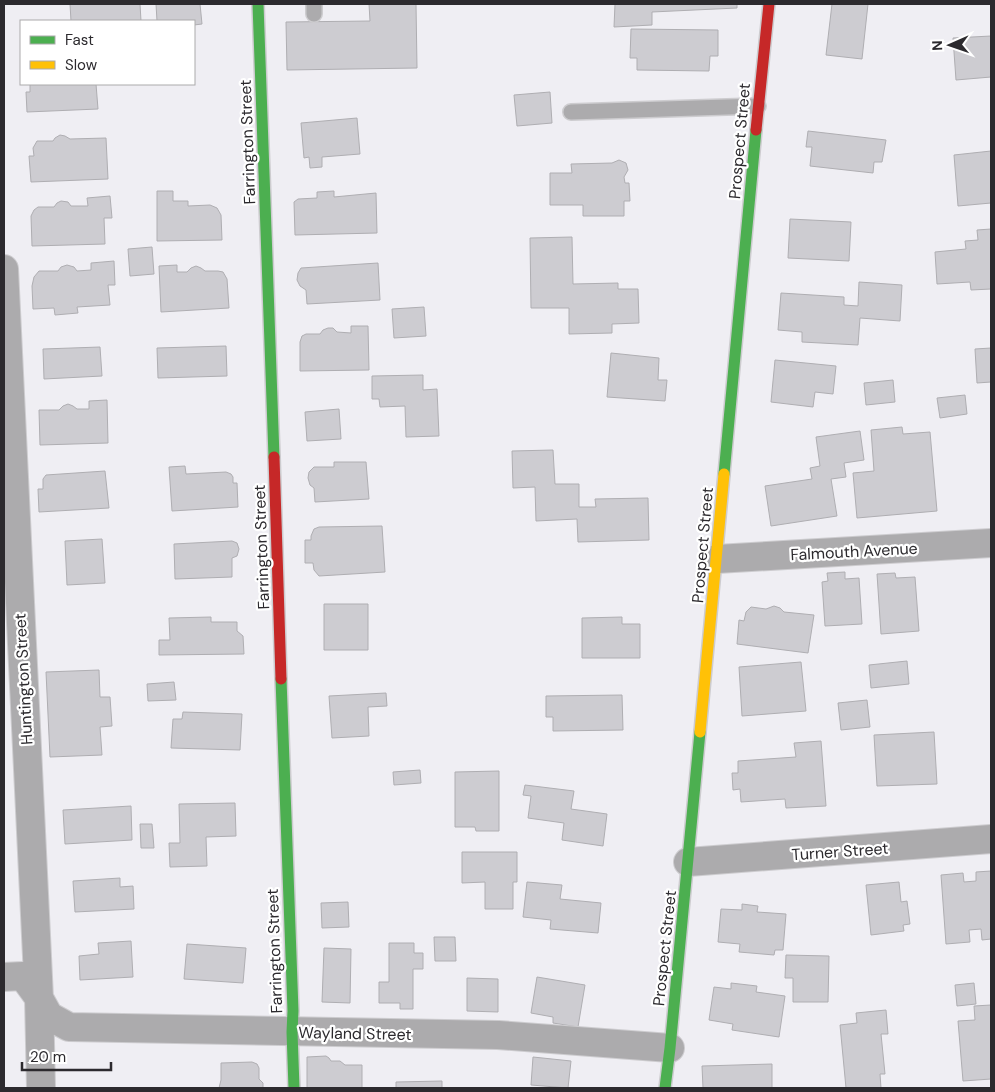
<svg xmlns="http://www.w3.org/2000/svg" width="995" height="1092" font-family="'DM Sans',sans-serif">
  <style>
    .building { fill: #cdccd1; stroke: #afaeb2 }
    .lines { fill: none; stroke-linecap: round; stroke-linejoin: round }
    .lane-casing { stroke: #cdcccf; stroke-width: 18 }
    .street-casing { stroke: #cdcccf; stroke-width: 30 }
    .fast-casing { stroke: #cdcccf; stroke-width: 14 }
    .slow-casing { stroke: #cdcccf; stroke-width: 14 }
    .jam-casing { stroke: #cdcccf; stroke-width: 14 }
    .lane { stroke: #acabad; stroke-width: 15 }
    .street { stroke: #acabad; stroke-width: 28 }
    .fast { stroke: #4caf50; stroke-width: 11 }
    .slow { stroke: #ffc107; stroke-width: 11 }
    .jam { stroke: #c62828; stroke-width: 11 }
    .labels { text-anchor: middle; stroke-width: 4.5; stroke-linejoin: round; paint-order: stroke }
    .street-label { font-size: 16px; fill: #2c2a2e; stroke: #fff }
  </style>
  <rect width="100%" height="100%" fill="#efeef3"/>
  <path class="building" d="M70,4H140L141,21H71Z
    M156,4H200L202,24L194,25V21H157Z
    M369,4H416L417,68L287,70L286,22L370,21Z
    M615,4H737V8L652,12V25L614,27Z
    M832,4H868L862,59L826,55Z
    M631,29L718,30V56H710L709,71L637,70V58H630Z
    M991,36V77L956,80L953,38Z
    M30,84H96L98,109L27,112L26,92H30Z
    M550,92L552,123L517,126L514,95Z
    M357,118L360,154L322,157V167L310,168L309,157L304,158L301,123Z
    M808,131L886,140L882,162H874L873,173L810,166L812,147H806Z
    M60,135L65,136L70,139L106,138L108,179L31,182L29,156H34L33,148L37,141H53L55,138Z
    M991,151V203L958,206L954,155Z
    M619,160L626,163L628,170L624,177L625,183H629L630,201H624V216H583V205H550V173H572L571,164L612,163Z
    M157,191H173V201H188V206L210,205L217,208L221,215L222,240L157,241Z
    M334,191V197L376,193L377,233L295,235L294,202L298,199L317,198V192Z
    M110,196L112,218H104L105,244L32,246L31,216L34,210L38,207H54L57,203L61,201L68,202L71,206H88L87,198Z
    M790,219L851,222L849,261L788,258Z
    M991,229V289L971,290L970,282L937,284L935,252L966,249L965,241L978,240L977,230Z
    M572,237L573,284L618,283V289H638L639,323L612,324V333L569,334V308H531L530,238Z
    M152,247L154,274L130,276L128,249Z
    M114,261L115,285H108L110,305L77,307L78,313L55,315L54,308L33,309L32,286L34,277L39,271H58L61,267L67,265L74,267L77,271L91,270V263Z
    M378,263L380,300L307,304L306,290L300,286L297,280L298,273L301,268Z
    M177,265V272H187L191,268L196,266L201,268L205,271H218L223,272L227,279L229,308L161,312L159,266Z
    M859,282L902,285L900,321L860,318L858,345L802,342V332L778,330L781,293L844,297V305L858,306Z
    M424,307L426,336L394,338L392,309Z
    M351,326H368L369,370L300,371V342L302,336L306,334H320L323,330L328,328H333L337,332L351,333Z
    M226,346L227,376L158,378L157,348Z
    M100,347L102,376L44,379L43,349Z
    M991,348V382L977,383L975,349Z
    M611,353L659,358L658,380H667L665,401L607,397Z
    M775,360L836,366L833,394L815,392L813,407L771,402Z
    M423,375V390L437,389L439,436L406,437L405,406L380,407L379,399H372V376Z
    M893,380L895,402L866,405L864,383Z
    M965,395L967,414L940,418L937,398Z
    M107,400L108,443L40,445L39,410H59L63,406L68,404L73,406L77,409H89V401Z
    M339,409L341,439L307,441L305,412Z
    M902,427L903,434L930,432L937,511L857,518L853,473L874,471L871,430Z
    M860,431L864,460L844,463L846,477L831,479L837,516L771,526L765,486L812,479L810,468L820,466L816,437Z
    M553,450L555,484H579V507H596L595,499L648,498L649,540L578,542L577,519L536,521L535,487L513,488L512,451Z
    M334,462H366L369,499L315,502L314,488L310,485L308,478L309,472L314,467H334Z
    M185,466L186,474L226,472L231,474L233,477V483H237L238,507L172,511L169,467Z
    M105,471L109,508L39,512L38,489H43V479L46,475Z
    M382,526L385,572L319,576L314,570L313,563H305V540H311V536L314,529L319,527Z
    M102,539L105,583L67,585L65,541Z
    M232,541L237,543L239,549L237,556L232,558V577L175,579L174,544Z
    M845,572V579L859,578L862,624L825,626L822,582L828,581L827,573Z
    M895,573L896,578L915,577L919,631L881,634L877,574Z
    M324,604H368V650H324Z
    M774,606L780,608L784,612L814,615L808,653L737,644L739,620L744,621L746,612L751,607L766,609Z
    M211,617V622H237V631L243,636L244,654L159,655V640H170L169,618Z
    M622,617V624H640V658H582V618Z
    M907,661L909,684L871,688L869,665Z
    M801,662L806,711L742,716L739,667Z
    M99,670L100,697H110L112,726L100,727L102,755L50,757L46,672Z
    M174,682L176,700L148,701L147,684Z
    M386,693L387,706L368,707L369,736L332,738L329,696Z
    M622,695L623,730L553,731V717H546V696Z
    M867,700L870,727L841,730L838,703Z
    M183,712L242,714L240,750L171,748L173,719H182Z
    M934,732L937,784L877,786L874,735Z
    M821,741L826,806L786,808L785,799L741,802L740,789L733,790L732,773H738V761L796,757L794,743Z
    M420,770L421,783L394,785L393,772Z
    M499,771V831H476L475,827H455V772Z
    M525,785L574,791L571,809L607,814L603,846L562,840L564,823L528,818L531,796L523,795Z
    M235,803L236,836L206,837L207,866L170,867L169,843H180L179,804Z
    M131,806L132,840L65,844L63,810Z
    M140,824H152L154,848H141Z
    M462,852H517V882H513V909H485V882L462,883Z
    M991,871V939L982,940L981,929L969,930L970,942L946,944L941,875L963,873L964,882L976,881V872Z
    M120,878V887L133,886L134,909L75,912L73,881Z
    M527,882L562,885L560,899L601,903L598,933L550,929L551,920L523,917Z
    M899,882L901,902L907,901L910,924L903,925L904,931L871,935L866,885Z
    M348,902L349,927L322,928L321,903Z
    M742,904L758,906L757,912L786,914L783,950H775L774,955L739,952L740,944L718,942L721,909L742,910Z
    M434,937H455L456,961H435Z
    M131,941L133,977L80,980L79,956L99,954L98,943Z
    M389,943H414V953H423V969H413V1009H400V1003H379V982H389Z
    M187,944L246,948L243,983L184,979Z
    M324,948L351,949L350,1003L322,1002Z
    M786,955L829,956L828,1002H793V978H785Z
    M537,977L585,985L578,1027L553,1023V1017L531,1013Z
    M467,978L498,979V1012L467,1011Z
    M731,983L757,986L756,992L785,996L779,1037L732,1030L733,1024L709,1020L714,987L731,989Z
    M974,983L976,1004L957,1006L955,985Z
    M991,1005V1079L963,1081L958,1021L975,1020L974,1006Z
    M886,1010L888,1034H881L885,1074H880L881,1088H846L840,1025L857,1023L856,1013Z
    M326,1056L329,1058L331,1061H340L345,1065H362V1088H307V1057Z
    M533,1057L571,1061L568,1088L531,1085Z
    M252,1062L257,1064L259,1068V1079L263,1083V1088H219L221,1080V1063Z
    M772,1064V1088H703L702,1066Z
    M442,1081V1088H396V1082Z"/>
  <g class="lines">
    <defs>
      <path id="lane" d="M314,4V14
        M571,112L758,106"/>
      <path id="street" d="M4,269L39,998L41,1088
        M717,559L991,543
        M688,862L991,839
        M4,977L23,976L39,998L49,1016L69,1027L498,1035L670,1048"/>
      <path id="fast" d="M258,4L274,457
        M724,474L756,130
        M281,679L293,1011L292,1032L294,1088
        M665,1088L670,1048L700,732"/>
      <path id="slow" d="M700,732L724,474"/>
      <path id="jam" d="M756,130L769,4
        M274,457L281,679"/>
    </defs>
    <use href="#lane" class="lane-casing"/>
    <use href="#street" class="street-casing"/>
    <use href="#fast" class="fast-casing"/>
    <use href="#slow" class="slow-casing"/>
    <use href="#jam" class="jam-casing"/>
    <use href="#lane" class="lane"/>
    <use href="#street" class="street"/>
    <use href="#fast" class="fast"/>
    <use href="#slow" class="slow"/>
    <use href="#jam" class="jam"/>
  </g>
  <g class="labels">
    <g class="street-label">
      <text transform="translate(739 141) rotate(-85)" y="6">Prospect Street</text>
      <text transform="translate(247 142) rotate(-92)" y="6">Farrington Street</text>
      <text transform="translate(702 545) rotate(-85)" y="6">Prospect Street</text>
      <text transform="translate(261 547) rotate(-92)" y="6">Farrington Street</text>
      <text transform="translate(854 551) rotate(-3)" y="6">Falmouth Avenue</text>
      <text transform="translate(23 679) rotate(-93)" y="6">Huntington Street</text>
      <text transform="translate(840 851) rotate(-4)" y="6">Turner Street</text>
      <text transform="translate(664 948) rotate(-84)" y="6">Prospect Street</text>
      <text transform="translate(274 951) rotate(-92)" y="6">Farrington Street</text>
      <text transform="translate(355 1033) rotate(1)" y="6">Wayland Street</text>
    </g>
  </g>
  <rect width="995" height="1092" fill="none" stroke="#2c2a2e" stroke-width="10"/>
  <rect x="20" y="20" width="175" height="65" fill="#ffffff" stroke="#abaaab"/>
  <rect x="30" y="36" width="25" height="8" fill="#4caf50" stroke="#abaaab"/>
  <text x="65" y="45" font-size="15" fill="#2c2a2e">Fast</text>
  <rect x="30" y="61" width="25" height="8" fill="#ffc107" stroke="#abaaab"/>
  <text x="65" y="70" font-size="15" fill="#2c2a2e">Slow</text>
  <g transform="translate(950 45) rotate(268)" stroke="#ffffff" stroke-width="4" paint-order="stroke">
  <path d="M0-4L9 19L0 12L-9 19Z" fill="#2c2a2e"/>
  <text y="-8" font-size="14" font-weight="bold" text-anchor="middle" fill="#2c2a2e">N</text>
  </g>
  <path d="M22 1062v8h89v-8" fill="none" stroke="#2c2a2e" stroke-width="2.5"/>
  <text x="30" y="1062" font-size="15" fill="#2c2a2e" stroke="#ffffff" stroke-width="4" paint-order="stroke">20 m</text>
</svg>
